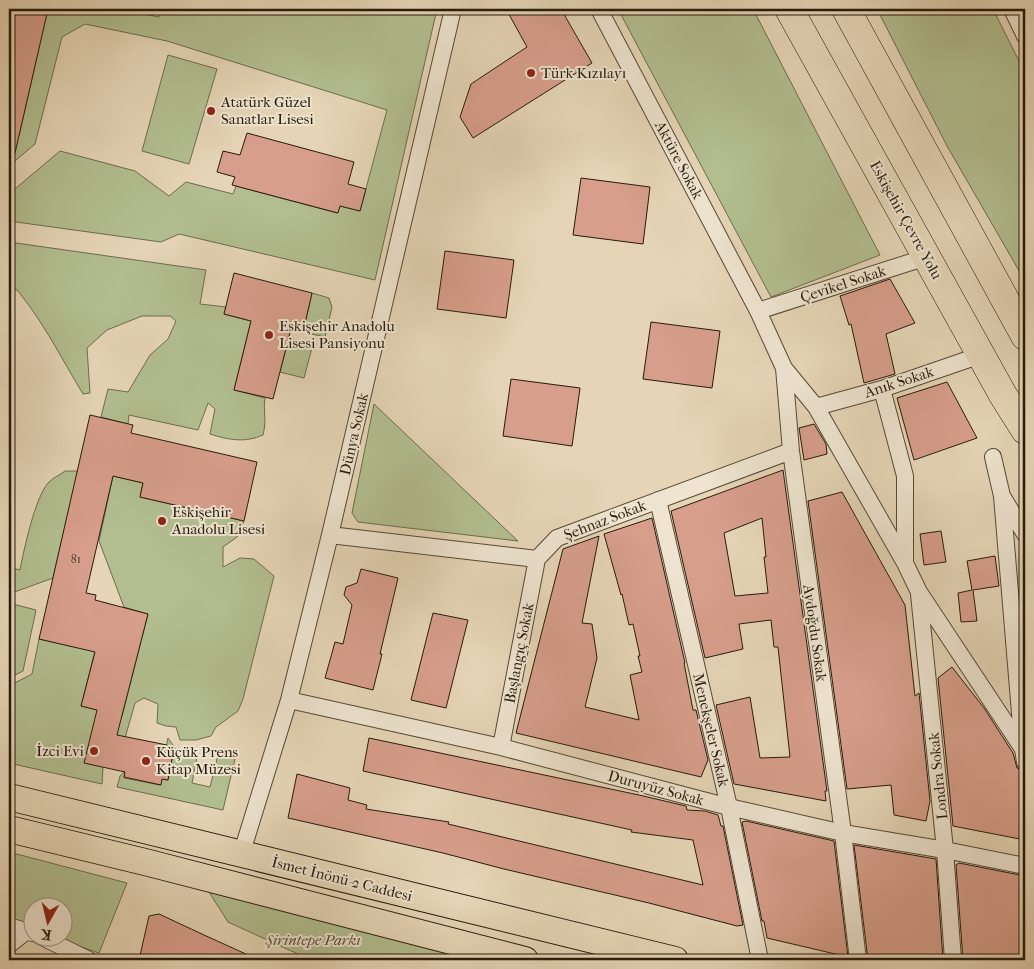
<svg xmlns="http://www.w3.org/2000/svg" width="1034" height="969" font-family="'IM FELL French Canon',serif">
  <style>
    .green { fill: #b2be90; stroke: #6c6c4e }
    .building { fill: #d79e8b; stroke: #271a0b; fill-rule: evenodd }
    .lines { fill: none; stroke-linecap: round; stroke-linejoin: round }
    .street-casing { stroke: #564936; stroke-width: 18 }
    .primary-casing { stroke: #271a0b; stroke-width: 28 }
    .highway-casing { stroke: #271a0b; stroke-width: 29 }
    .street { stroke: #eee4d0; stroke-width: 16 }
    .primary { stroke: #e5d5b6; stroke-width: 26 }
    .highway { stroke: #e5d5b6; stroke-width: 28 }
    .poi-dot { fill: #8f2418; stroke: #eee4d0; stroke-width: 2 }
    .labels { text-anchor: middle; stroke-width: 4; stroke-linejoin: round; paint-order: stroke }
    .number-label { font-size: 12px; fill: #533b2b }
    .poi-label { font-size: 15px; fill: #271a0b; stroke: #eee4d0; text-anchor: start }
    .street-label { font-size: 15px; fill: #271a0b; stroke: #eee4d0 }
    .park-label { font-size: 15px; font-style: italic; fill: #514b33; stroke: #eee4d0 }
  </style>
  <rect width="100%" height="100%" fill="#e5d5b6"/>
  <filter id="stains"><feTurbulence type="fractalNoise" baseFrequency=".004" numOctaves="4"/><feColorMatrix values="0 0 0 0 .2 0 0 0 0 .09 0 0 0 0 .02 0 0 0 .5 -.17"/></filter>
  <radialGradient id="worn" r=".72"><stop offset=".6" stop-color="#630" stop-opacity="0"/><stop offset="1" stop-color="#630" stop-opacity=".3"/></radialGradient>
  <path class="green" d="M56,9H120L159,17L161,9H437L375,280L179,234L161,242L9,221V194L60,151L135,171L169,196L186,182L233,194L236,186L337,213L340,206L360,211L387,110L167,41L85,24L62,37L35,144L9,166V134L19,136L47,13Z
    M618,9H753L880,255L771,297Z
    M877,9H993L1025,73V281L947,146Z
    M168,55L217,69L189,164L142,151Z
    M9,242L206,270L200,304L226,307L224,314L251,321L234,390L265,398C263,412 267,420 263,435C245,443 229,440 210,434L215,409L208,403L198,430L129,415L128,424L101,417L108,389L128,392L150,355L168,339L176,321L170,316H142L107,330L87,348L90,393L83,394C60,356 39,313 9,281Z
    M312,293L329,298L332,307L325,337L303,332Z
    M289,338L313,344L304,378L280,372Z
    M374,404L518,541L358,522L352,513Z
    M65,471H78L53,578L9,594V567L20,570C24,549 35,498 48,483C52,478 60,475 65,471Z
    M113,476L143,483L140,497L244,521L237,537L223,547V567L240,558L254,559L274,576L243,699L238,711L216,727L211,736L196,740H180L176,727L166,726L157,723L158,704L144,698L135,703L125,738L103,767L102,784L9,763V686L32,674L39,639L70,646L97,643L81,706L122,716L148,614L124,607L99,541Z
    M9,603L36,610L23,671L9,678Z
    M168,738L179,754L197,757L192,783L210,787L218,755L235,759L223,810L117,787L120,776L125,771L124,778L160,785L162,779L168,780L173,754L165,752Z
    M9,852L127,883L99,953L53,937L62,936V906H32V929L9,921Z
    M209,892L474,960H311L228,922Z"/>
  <path class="building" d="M9,9H48L15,153L9,152Z
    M506,9H561L592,63L473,138L460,117L471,84L527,47Z
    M247,133L354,162L348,184L366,189L360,211L340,206L338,213L232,185L235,177L217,172L223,151L240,155Z
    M581,178L650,187L643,244L573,235Z
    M445,251L514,260L506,318L437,309Z
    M234,273L312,293L303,332L291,329L273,399L234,390L251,321L224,314Z
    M890,279L915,323L886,334L895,374L864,383L851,324L849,325L840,296Z
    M651,322L720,331L712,388L643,379Z
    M511,379L580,388L572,446L503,436Z
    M947,382L977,438L914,460L897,398Z
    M90,415L133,425L131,433L257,462L244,521L140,497L143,483L113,476L86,593L96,595L95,600L148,614L117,735L167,745L165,752L173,753L168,780L162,779L161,785L124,777L125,772L84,763L97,710L81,706L95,652L39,639Z
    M814,424L826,444L827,454L804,460L799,428Z
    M783,470L827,791H825L826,801L734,784L716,705L750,697L760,758L790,757L778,647H774L771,620L739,624L743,649L705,658L671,511ZM762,518L766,557H764L768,593L735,596L724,533Z
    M842,492L905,605L915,696L919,693L930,801L926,821L894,815L891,785L847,789L808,501Z
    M652,518L685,663H684L693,710H696L708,760L701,777L516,733L563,549L599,536L582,623L592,624L597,658L585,707L639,720L630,675L642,672L638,656H640L633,624L629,625L622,594L621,595L604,534Z
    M941,531L946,562L924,565L920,534Z
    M995,556L999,586L973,590L977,621L961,622L958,593L972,590L967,561Z
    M361,569L398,578L380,654H382L373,690L325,678L335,642L343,644L352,605L344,595L346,587L357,583Z
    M433,613L468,620L446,708L411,700Z
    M952,667L984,708L1013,753L1017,768L1025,772V840L953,826L938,678Z
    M369,738L639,795L686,806L687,810L705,811L718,815L721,826H723L743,925L737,926L649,903L504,869L443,853L288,818L297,774L350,788L348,800L367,805L366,809L449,822L448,824L703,885L693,840L631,832L632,830L363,771Z
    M746,821L834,841L848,957L767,938L764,921H762L742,822Z
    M854,845L936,859L943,960H868Z
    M959,863L1025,876V960H963L956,865Z
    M159,914L204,935L259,960H139L149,916Z"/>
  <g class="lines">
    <defs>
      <path id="street" d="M599,9L758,311L784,368L791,451L843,833L858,960
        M1012,9L1025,36
        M758,311L927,257
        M784,368L816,407L905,563
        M882,389L905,476V563L919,592L1023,749
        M816,407L882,389L981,355
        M993,457L1002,496L1025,534
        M1002,496L1023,749L1025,762
        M658,500L729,807L760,960
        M330,535L537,559L557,538L791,451
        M919,594L945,850L953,960
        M289,700L501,747L729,807L843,833L945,850L1025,866
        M501,747L537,559
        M241,855L289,700L330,535L453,9
        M9,926L32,933
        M40,936L89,960
        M9,945L28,930"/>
      <path id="primary" d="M9,797L675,960
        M9,829L149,863L525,960"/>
      <path id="highway" d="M789,9L1003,395L1025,430
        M846,9L1025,336"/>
    </defs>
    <use href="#street" class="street-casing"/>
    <use href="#primary" class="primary-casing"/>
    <use href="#highway" class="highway-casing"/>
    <use href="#street" class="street"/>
    <use href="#primary" class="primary"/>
    <use href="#highway" class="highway"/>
  </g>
  <g class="poi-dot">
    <circle cx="531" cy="73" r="5"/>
    <circle cx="211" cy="111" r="5"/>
    <circle cx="269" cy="335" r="5"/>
    <circle cx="162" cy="521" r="5"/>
    <circle cx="94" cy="751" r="5"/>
    <circle cx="146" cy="761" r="5"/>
  </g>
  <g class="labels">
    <g class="number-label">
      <text x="76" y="563">81</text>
    </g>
    <g class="poi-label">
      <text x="541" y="78">Türk Kızılayı</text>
      <text x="221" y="107">Atatürk Güzel<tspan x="221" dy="17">Sanatlar Lisesi</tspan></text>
      <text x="279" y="331">Eskişehir Anadolu<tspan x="279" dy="17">Lisesi Pansiyonu</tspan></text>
      <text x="172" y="517">Eskişehir<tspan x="172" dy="17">Anadolu Lisesi</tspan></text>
      <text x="84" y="756" text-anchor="end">İzci Evi</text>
      <text x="156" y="757">Küçük Prens<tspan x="156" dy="17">Kitap Müzesi</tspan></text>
    </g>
    <g class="street-label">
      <text transform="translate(679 160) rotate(62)" y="5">Aktüre Sokak</text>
      <text transform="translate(906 220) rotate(61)" y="5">Eskişehir Çevre Yolu</text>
      <text transform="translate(843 284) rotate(-18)" y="5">Çevikel Sokak</text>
      <text transform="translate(899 382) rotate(-18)" y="5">Anık Sokak</text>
      <text transform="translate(354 434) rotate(-77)" y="5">Dünya Sokak</text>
      <text transform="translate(605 520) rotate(-21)" y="5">Şehnaz Sokak</text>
      <text transform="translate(815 633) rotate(82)" y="5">Aydoğdu Sokak</text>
      <text transform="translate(519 653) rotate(-79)" y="5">Başlangıç Sokak</text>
      <text transform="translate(711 730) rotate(77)" y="5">Menekşeler Sokak</text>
      <text transform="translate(938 776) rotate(-96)" y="5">Londra Sokak</text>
      <text transform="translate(656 788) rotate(15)" y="5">Duruyüz Sokak</text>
      <text transform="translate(342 879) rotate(14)" y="5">İsmet İnönü-2 Caddesi</text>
    </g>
    <g class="park-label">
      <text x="313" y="945">Şirintepe Parkı</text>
    </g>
  </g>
  <rect width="1034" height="969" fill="none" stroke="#e5d5b6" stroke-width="30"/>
  <rect x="10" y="10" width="1014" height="949" fill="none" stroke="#271a0b" stroke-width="2.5"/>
  <rect x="15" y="15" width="1004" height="939" fill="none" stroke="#271a0b"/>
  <g transform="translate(48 922) rotate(188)"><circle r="24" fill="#eee4d0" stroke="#9e9381"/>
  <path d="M0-4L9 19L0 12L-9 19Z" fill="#8f2418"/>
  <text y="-8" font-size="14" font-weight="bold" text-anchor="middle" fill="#271a0b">K</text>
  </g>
  <rect width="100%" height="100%" filter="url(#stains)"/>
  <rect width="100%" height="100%" fill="url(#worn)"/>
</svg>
